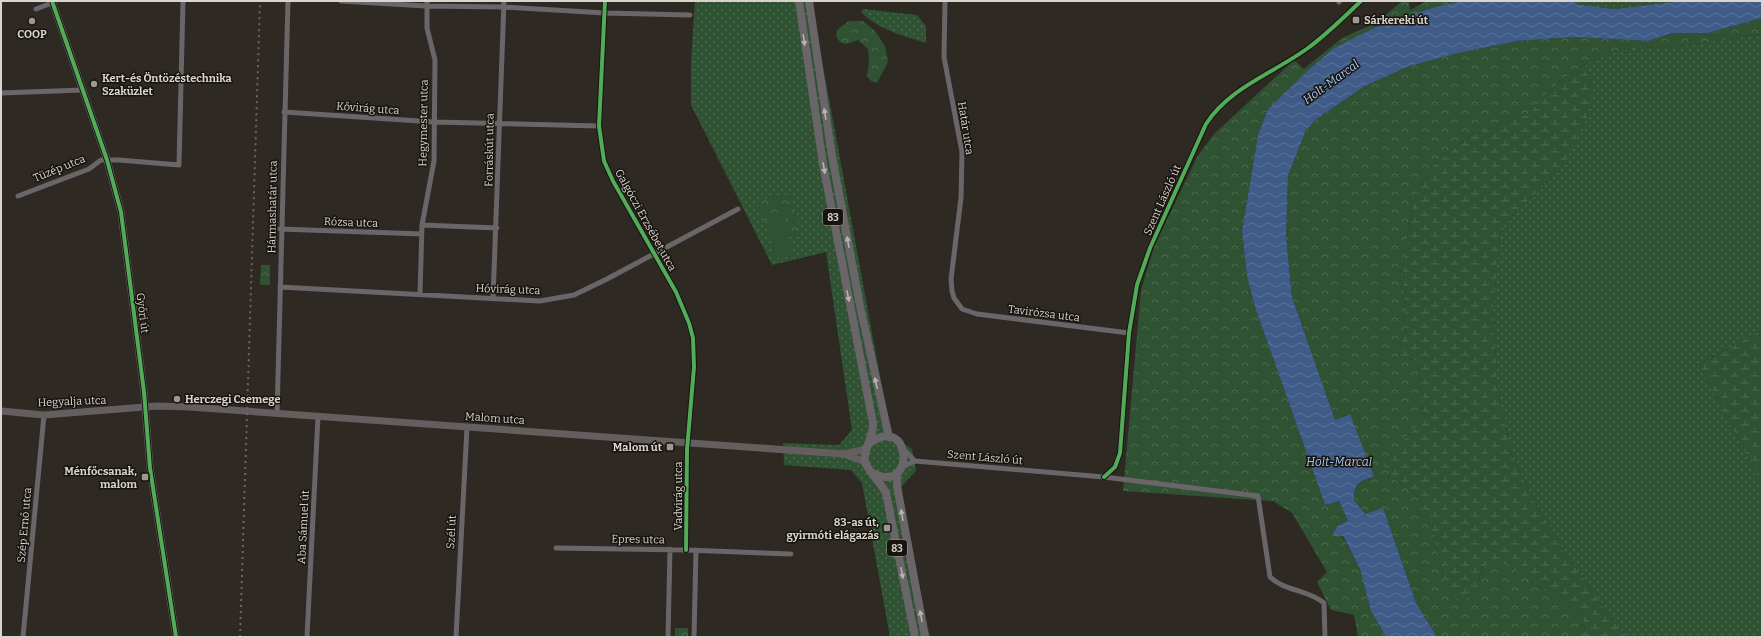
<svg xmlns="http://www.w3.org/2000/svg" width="1763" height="638" font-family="Bitter,serif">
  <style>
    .grass { fill: url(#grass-dots) }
    .forest { fill: url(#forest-crowns) }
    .wetland { fill: url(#wetland-marsh) }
    .pitch { fill: #2f5233 }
    .water { fill: url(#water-waves) }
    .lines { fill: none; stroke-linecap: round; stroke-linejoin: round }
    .minor { stroke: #6a6569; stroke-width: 5 }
    .tertiary { stroke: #6a6569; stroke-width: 7 }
    .secondary { stroke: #645e5f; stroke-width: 7 }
    .primary { stroke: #6a6569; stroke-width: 8 }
    .rail { stroke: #6b6767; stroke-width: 2; stroke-dasharray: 2 4; stroke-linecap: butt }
    .cycleway-casing { stroke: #17130e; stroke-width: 6 }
    .cycleway { stroke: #51ab58; stroke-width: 4 }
    .oneway { fill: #b8b3af }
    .poi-dot { fill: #9d9892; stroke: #17130e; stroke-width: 1.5 }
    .labels { text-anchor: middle; stroke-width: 3; stroke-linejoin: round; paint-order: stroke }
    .shield { fill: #17130e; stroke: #9f9a94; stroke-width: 1 }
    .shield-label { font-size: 10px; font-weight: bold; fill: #d9d4cd }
    .poi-label { font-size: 11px; font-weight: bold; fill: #d9d4cd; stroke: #17130e; text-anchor: start }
    .street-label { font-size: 11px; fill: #d9d4cd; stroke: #17130e }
    .water-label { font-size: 12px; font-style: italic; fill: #aac7f3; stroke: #17130e }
  </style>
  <defs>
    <pattern id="grass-dots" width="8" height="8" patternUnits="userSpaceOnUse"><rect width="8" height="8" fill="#2f5233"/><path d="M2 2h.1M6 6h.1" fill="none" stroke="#4d6a4f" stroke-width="1.8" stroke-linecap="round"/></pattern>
    <pattern id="forest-crowns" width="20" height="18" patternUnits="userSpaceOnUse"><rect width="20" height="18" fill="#2f5233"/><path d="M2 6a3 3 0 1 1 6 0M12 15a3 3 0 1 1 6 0" fill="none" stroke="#4d6a4f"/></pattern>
    <pattern id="wetland-marsh" width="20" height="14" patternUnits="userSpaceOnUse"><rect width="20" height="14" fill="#2f5233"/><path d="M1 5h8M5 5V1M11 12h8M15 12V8" fill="none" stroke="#4d6a4f"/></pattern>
    <pattern id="water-waves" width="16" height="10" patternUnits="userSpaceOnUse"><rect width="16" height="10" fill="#3f5c88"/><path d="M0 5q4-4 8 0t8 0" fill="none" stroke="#5a7298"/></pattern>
  </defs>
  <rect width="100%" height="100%" fill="#2e2923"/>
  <path class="grass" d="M695,1H811L891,436L912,449L916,471L898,490L930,637H890L862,483L851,470L784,465L783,443L839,445L852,430L826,252L772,265L691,105V61Z
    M1579,1H1682L1615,9L1573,4Z
    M863,9L917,15L926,26V43C902,35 879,30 861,12Z
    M1762,34V330L1699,364L1762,485V637H1627L1612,619L1563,550L1534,500L1513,458L1498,393L1493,311L1500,234L1517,211L1561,169L1593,90L1585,64L1618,50L1689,45Z"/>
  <path class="forest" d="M1402,1H1409L1410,10L1427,1H1461L1432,8L1378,26L1334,48L1306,72L1268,109L1258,135L1242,231L1247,277L1256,310L1325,505L1339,501L1348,521L1337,526L1332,536H1342L1360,569L1371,611L1386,637H1358L1354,615L1331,610L1317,582L1327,572L1292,513L1273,501L1123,491L1141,290L1154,247L1197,157L1214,134L1294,60L1304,69L1342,38L1376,23Z
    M1762,18V34L1689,45L1618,50L1585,64L1561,80L1528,114L1470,136L1430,168L1413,202L1403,266L1406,328L1398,355L1417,361L1423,395L1422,422L1406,437L1393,478L1420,498L1435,541L1444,580L1478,592V581L1483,566L1502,563L1525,576L1551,595L1581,614L1585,631L1582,637H1437L1416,603L1383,509L1365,514L1354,500C1356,481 1358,484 1374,476L1349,414L1335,420L1292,297L1286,235L1288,176L1306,130L1318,118L1365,86L1407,67L1454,54L1517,41L1574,37L1648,41L1671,33H1708Z
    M849,21H863L875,31L885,46L888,62L877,83L871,81L867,76L869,64L868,49L858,40L846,44L840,42L836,36L838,29Z
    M790,194L801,233L789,237L785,217L762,221L756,200Z
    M261,265H270V285H260Z
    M675,628H688V637H675Z"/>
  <path class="wetland" d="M1585,64L1593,90L1584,129L1561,169L1517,211L1500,234L1493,311L1498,393L1513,458L1534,500L1563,550L1612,619L1627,637H1582L1585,631L1581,614L1551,595L1525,576L1502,563L1483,566L1478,580V592L1459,603L1444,580L1435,541L1420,498L1393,478L1384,465L1406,437L1422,422L1423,395L1417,361L1398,355L1406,328L1403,266L1413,202L1430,168L1470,136L1528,114L1561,80Z
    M1762,330V485L1699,364Z"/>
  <path class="pitch" d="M785,217L792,254L774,259L767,220Z"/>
  <path class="water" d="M1461,1H1579L1574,4L1615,9L1682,1H1762V18L1708,33H1671L1648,41L1574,37L1517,41L1454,54L1407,67L1365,86L1318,118L1306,130L1288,176L1286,235L1292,297L1335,420L1350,414L1374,476C1358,483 1355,482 1354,500L1365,514L1383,508L1416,603L1437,637H1386L1371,611L1360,569L1343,536H1332L1337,526L1348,521L1339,501L1325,505L1256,310L1247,277L1242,231L1258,135L1268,109L1306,72L1334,48L1378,26L1432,8Z"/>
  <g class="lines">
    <path class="minor" d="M341,1L426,6L503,7L605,13L690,15
      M605,1L599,126L604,161L613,181L676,292L689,323L693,338L694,367L687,450L686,550
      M945,1L944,57L962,152L961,198L951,279L952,291L954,298L962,309L977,314L1129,333
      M1339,1V2
      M36,9L52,3
      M1,93L83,90
      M284,112L434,122L599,126
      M18,196L89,169L101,160H119L179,165L183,1
      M422,225L497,228
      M280,229L422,234
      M280,287L540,301L574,295L607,279L738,209
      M420,294L422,225L434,161L435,60L427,28V1
      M493,299L504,1
      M277,414L288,1
      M903,449L915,461
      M902,467L915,461L1104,477L1258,496L1270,577C1286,592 1307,589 1324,603L1325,637
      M1104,477L1115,467L1120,453L1129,333L1137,285L1150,248L1206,124C1230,87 1274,73 1308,48C1327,34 1344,17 1361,1
      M556,548L686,550L791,554
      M23,637L44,415
      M307,637L318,417
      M456,637L467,427
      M668,637L670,549
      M694,637L696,550"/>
    <path class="tertiary" d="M52,1L107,160L121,212L144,392L150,468L176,637"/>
    <path class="secondary" d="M1,411L44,415L157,406L189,407L844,454L866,449
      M844,454L865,462"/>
    <path class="primary" d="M799,1L823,164L873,423C874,437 862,451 865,462C868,471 881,483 886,493L915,637
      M809,1L832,156L860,306L889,437
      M870,443C911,412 917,496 873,473
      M897,473V486L925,637"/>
    <path class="rail" d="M240,637L260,1"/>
    <defs>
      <path id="cycleway" d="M52,1L107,160L121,212L144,392L150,468L176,637
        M605,1L599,126L604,161L613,181L676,292L689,323L693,338L694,367L687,450L686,550
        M1104,477L1115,467L1120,453L1129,333L1137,285L1150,248L1206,124C1230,87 1274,73 1308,48C1327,34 1344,17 1361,1"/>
    </defs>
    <use href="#cycleway" class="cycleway-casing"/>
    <use href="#cycleway" class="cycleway"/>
  </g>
  <defs><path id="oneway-solid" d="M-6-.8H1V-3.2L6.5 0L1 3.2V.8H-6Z"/></defs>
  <g class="oneway">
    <use href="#oneway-solid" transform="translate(804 40) rotate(82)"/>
    <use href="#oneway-solid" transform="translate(825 114) rotate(-99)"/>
    <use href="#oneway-solid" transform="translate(824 168) rotate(80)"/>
    <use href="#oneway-solid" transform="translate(848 242) rotate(-100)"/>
    <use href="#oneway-solid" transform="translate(848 296) rotate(79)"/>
    <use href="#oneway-solid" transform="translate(876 383) rotate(-102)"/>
    <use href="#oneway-solid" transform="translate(902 515) rotate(-100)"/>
    <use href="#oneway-solid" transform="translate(902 573) rotate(79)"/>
    <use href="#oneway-solid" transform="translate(921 616) rotate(-101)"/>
  </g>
  <g class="poi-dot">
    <rect x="1352" y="16" width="8" height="8" rx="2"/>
    <circle cx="32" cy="21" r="4"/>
    <circle cx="94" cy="84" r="4"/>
    <circle cx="177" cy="399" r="4"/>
    <rect x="666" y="443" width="8" height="8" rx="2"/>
    <rect x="141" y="473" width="8" height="8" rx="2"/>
    <rect x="883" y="524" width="8" height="8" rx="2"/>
  </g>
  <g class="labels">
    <g class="shield">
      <rect x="823" y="209" width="20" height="16" rx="3"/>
      <rect x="887" y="540" width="20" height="16" rx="3"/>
    </g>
    <g class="shield-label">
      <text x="833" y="221">83</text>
      <text x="897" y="552">83</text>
    </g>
    <g class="poi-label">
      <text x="1364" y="24">Sárkereki út</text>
      <text x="32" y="38" text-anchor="middle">COOP</text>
      <text x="102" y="82">Kert-és Öntözéstechnika<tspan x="102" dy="13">Szaküzlet</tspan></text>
      <text x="185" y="403">Herczegi Csemege</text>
      <text x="662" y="451" text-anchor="end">Malom út</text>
      <text x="137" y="475" text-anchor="end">Ménfőcsanak,<tspan x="137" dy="13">malom</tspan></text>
      <text x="879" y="526" text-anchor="end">83-as út,<tspan x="879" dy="13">gyirmóti elágazás</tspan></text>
    </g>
    <g class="street-label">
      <text transform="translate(368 108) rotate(4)" y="4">Kővirág utca</text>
      <text transform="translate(423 123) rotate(-89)" y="4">Hegymester utca</text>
      <text transform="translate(966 128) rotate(81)" y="4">Határ utca</text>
      <text transform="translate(489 150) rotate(-89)" y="4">Forráskút utca</text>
      <text transform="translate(59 168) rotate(-22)" y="4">Tüzép utca</text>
      <text transform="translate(1162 200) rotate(-66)" y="4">Szent László út</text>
      <text transform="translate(272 207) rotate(-89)" y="4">Hármashatár utca</text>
      <text transform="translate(646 220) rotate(61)" y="4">Galgóczi Erzsébet utca</text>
      <text transform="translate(351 222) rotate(2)" y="4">Rózsa utca</text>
      <text transform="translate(508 289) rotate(2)" y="4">Hóvirág utca</text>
      <text transform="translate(143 313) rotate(83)" y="4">Győri út</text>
      <text transform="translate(1044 313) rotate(7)" y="4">Tavirózsa utca</text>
      <text transform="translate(72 401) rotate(-2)" y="4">Hegyalja utca</text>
      <text transform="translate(495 418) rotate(4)" y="4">Malom utca</text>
      <text transform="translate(985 457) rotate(5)" y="4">Szent László út</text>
      <text transform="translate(678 496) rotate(-90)" y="4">Vadvirág utca</text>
      <text transform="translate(24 525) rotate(-85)" y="4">Szép Ernő utca</text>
      <text transform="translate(303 527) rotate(-87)" y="4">Aba Sámuel út</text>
      <text transform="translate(451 532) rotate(-87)" y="4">Szél út</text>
      <text transform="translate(638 539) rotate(1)" y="4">Epres utca</text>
    </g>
    <g class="water-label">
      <text transform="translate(1331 82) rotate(-36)" y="4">Holt-Marcal</text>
      <text x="1339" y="466">Holt-Marcal</text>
    </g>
  </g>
  <rect width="1763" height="638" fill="none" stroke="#d9d4cd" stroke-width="4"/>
</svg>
